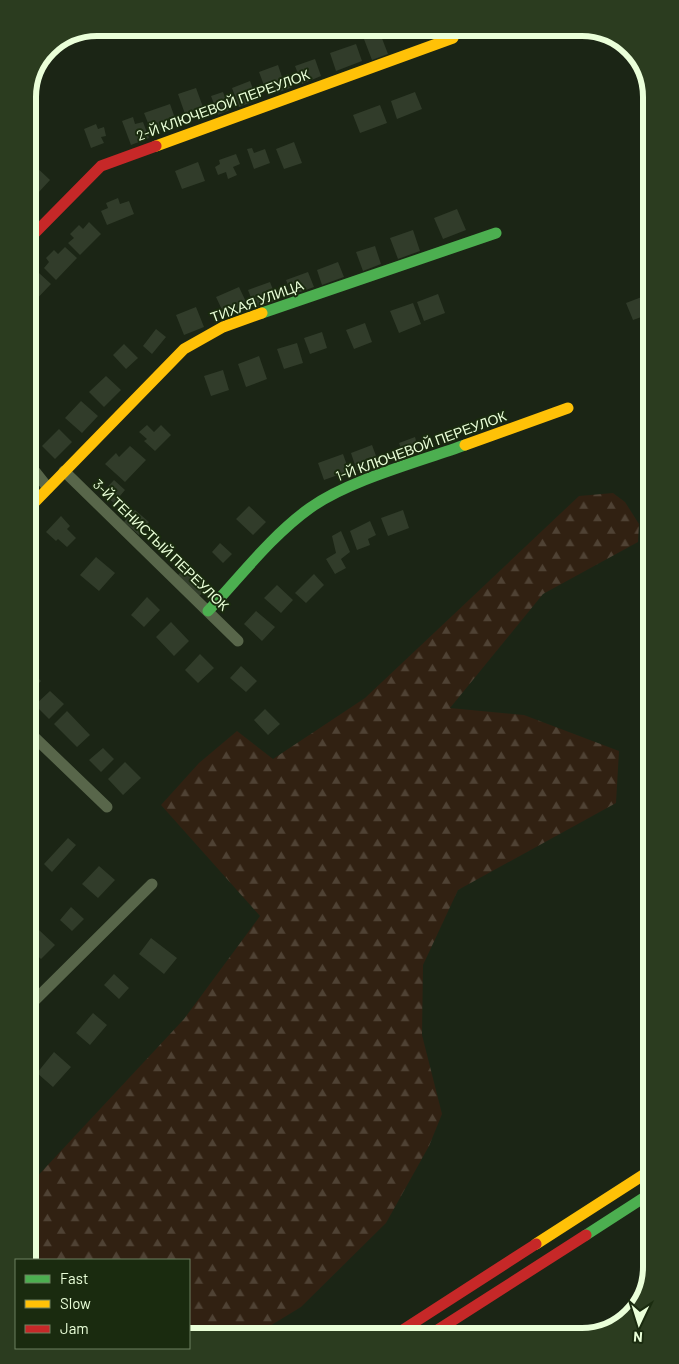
<svg xmlns="http://www.w3.org/2000/svg" width="679" height="1364" font-family="Barlow,sans-serif">
  <style>
    .forest { fill: url(#forest-firs) }
    .building { fill: #313c2a }
    .lines { fill: none; stroke-linecap: round; stroke-linejoin: round }
    .street { stroke: #58664a; stroke-width: 11 }
    .fast { stroke: #4caf50; stroke-width: 11 }
    .slow { stroke: #ffc107; stroke-width: 11 }
    .jam { stroke: #c62828; stroke-width: 11 }
    .labels { text-anchor: middle; stroke-width: 4; stroke-linejoin: round; paint-order: stroke }
    .street-label { font-size: 14px; fill: #eaffd9; stroke: #1a2b0f }
    .rim { fill: none; stroke: #eaffd9; stroke-width: 6 }
  </style>
  <defs>
    <pattern id="forest-firs" width="22" height="20" patternUnits="userSpaceOnUse" patternTransform="scale(1.25)"><rect width="22" height="20" fill="#312112"/><path d="M5 1l3.5 6h-7zM16 11l3.5 6h-7z" fill="#4f4234"/></pattern>
  </defs>
  <rect width="100%" height="100%" fill="#1b2515"/>
  <path class="forest" d="M613,493L625,502L639,524L638,542L543,594L450,708L524,715L619,751L616,803L458,890L423,965L422,1035L442,1114L429,1146L386,1223L301,1307L255,1335H189V1260H33L32,1182L184,1019L260,916L161,805L199,763L237,731L273,759L365,698L579,496Z"/>
  <path class="building" d="M378,28L388,54L372,60L362,34Z
    M356,44L362,61L336,71L330,53Z
    M315,59L321,76L302,84L295,66Z
    M278,65L282,77L288,74L293,87L268,96L259,72Z
    M250,81L257,100L239,107L232,88Z
    M196,88L203,107L185,114L178,94Z
    M223,92L230,110L218,115L211,96Z
    M415,92L422,109L397,119L391,101Z
    M170,104L177,124L152,133L144,113Z
    M380,105L387,123L360,133L353,115Z
    M133,117L135,124L143,122L149,138L131,145L122,121Z
    M96,124L98,129L104,127L106,136L101,137L104,143L91,148L84,129Z
    M294,142L302,163L284,169L276,149Z
    M252,148L254,153L265,149L270,163L254,169L247,149Z
    M236,154L240,164L233,167L237,175L228,179L226,172L218,175L215,167L220,164L219,160Z
    M198,162L205,181L182,189L175,171Z
    M33,164L50,180L38,193L28,184V169Z
    M118,198L120,204L129,201L134,214L107,225L101,211L108,208L106,203Z
    M457,209L466,230L443,239L434,218Z
    M89,222L101,234L80,255L68,243L74,238L70,234L79,225L83,229Z
    M413,230L420,251L398,259L390,238Z
    M375,246L381,264L363,271L356,252Z
    M65,247L77,258L56,280L44,268L49,262L46,258L54,250L58,254Z
    M338,262L344,277L322,285L317,270Z
    M308,272L314,287L292,295L286,280Z
    M39,273L51,284L30,306L28,276L32,279Z
    M270,282L277,300L255,308L248,290Z
    M239,287L247,304L224,314L216,297Z
    M438,294L445,313L424,321L417,302Z
    M647,295V315L633,320L626,303Z
    M413,303L421,324L399,333L390,311Z
    M196,307L204,327L184,335L176,315Z
    M365,323L372,342L354,349L346,330Z
    M156,329L166,337L152,354L143,346Z
    M322,332L327,348L310,354L304,338Z
    M297,343L303,363L284,369L277,349Z
    M124,344L138,358L126,369L113,355Z
    M259,356L267,379L246,387L238,364Z
    M223,370L229,390L211,396L204,376Z
    M106,376L121,390L104,407L89,392Z
    M81,401L98,416L82,433L65,418Z
    M147,425L154,432L161,425L171,435L155,451L144,441L147,439L139,432Z
    M59,429L72,442L55,459L42,446Z
    M415,437L418,448L403,454L399,443Z
    M372,445L379,464L357,471L351,453Z
    M130,446L146,460L125,482L105,464L116,453L119,457Z
    M343,454L349,471L324,480L318,463Z
    M114,480L125,490L114,503L102,493Z
    M249,506L266,522L253,535L236,519Z
    M135,510L149,522L139,535L124,522Z
    M403,510L409,528L388,536L381,518Z
    M61,516L70,526L67,529L76,538L67,547L58,539L56,541L46,532Z
    M370,521L376,535L368,539L370,545L357,550L350,531Z
    M341,531L350,552L341,559L346,568L335,574L326,559L336,553L332,536Z
    M220,543L232,554L223,563L212,552Z
    M96,557L115,573L99,591L80,575Z
    M185,568L207,589L199,596L178,575Z
    M314,574L324,585L306,603L295,593Z
    M277,585L293,600L281,613L264,598Z
    M147,597L160,610L144,627L131,615Z
    M256,611L275,627L262,641L244,624Z
    M171,622L189,641L174,656L156,637Z
    M200,654L214,668L198,683L185,670Z
    M241,666L257,681L246,692L230,678Z
    M30,670L41,681L30,692Z
    M50,691L64,704L49,719L35,705Z
    M265,709L280,724L268,735L254,720Z
    M67,711L90,735L77,747L54,724Z
    M103,748L114,759L101,772L89,760Z
    M125,762L141,778L123,795L108,779Z
    M68,838L76,845L52,872L44,864Z
    M99,866L115,880L98,898L82,884Z
    M71,907L84,919L72,931L60,920Z
    M39,930L55,945L41,959L31,950V939Z
    M151,938L177,958L164,974L139,954Z
    M114,974L129,988L119,999L104,985Z
    M93,1013L107,1025L90,1045L76,1033Z
    M54,1052L71,1067L53,1087L37,1073Z"/>
  <g class="lines">
    <path class="street" d="M29,464L48,488
      M64,471L238,641
      M30,733L107,807
      M31,1004L152,884"/>
    <path class="fast" d="M262,313L496,233
      M208,611C240,577 272,535 310,508C349,480 418,462 465,445
      M586,1235L651,1193"/>
    <path class="slow" d="M156,146L453,38
      M465,445L568,408
      M29,508L184,349L223,327L262,313
      M536,1244L651,1170"/>
    <path class="jam" d="M28,240L101,166L156,146
      M398,1333L536,1244
      M433,1333L586,1235"/>
  </g>
  <g class="labels">
    <g class="street-label">
      <text transform="translate(223 105) rotate(-20)" y="5">2-Й КЛЮЧЕВОЙ ПЕРЕУЛОК</text>
      <text transform="translate(257 301) rotate(-20)" y="5">ТИХАЯ УЛИЦА</text>
      <text transform="translate(421 446) rotate(-20)" y="5">1-Й КЛЮЧЕВОЙ ПЕРЕУЛОК</text>
      <text transform="translate(161 545) rotate(44)" y="5">3-Й ТЕНИСТЫЙ ПЕРЕУЛОК</text>
    </g>
  </g>
  <path d="M0 0H679V1364H0ZM97 36H582A61 61 0 0 1 643 97V1267A61 61 0 0 1 582 1328H97A61 61 0 0 1 36 1267V97A61 61 0 0 1 97 36Z" fill="#2b3c1f" fill-rule="evenodd"/>
  <path class="rim" d="M97 36H582A61 61 0 0 1 643 97V1267A61 61 0 0 1 582 1328H97A61 61 0 0 1 36 1267V97A61 61 0 0 1 97 36Z"/>
  <rect x="15" y="1259" width="175" height="90" fill="#1a2b0f" stroke="#6d8060"/>
  <rect x="25" y="1275" width="25" height="8" fill="#4caf50" stroke="#6d8060"/>
  <text x="60" y="1284" font-size="15" fill="#eaffd9">Fast</text>
  <rect x="25" y="1300" width="25" height="8" fill="#ffc107" stroke="#6d8060"/>
  <text x="60" y="1309" font-size="15" fill="#eaffd9">Slow</text>
  <rect x="25" y="1325" width="25" height="8" fill="#c62828" stroke="#6d8060"/>
  <text x="60" y="1334" font-size="15" fill="#eaffd9">Jam</text>
  <g transform="translate(639 1324) rotate(184)" stroke="#1a2b0f" stroke-width="4" paint-order="stroke">
  <path d="M0-4L9 19L0 12L-9 19Z" fill="#eaffd9"/>
  <text y="-8" font-size="14" font-weight="bold" text-anchor="middle" fill="#eaffd9">N</text>
  </g>
</svg>
